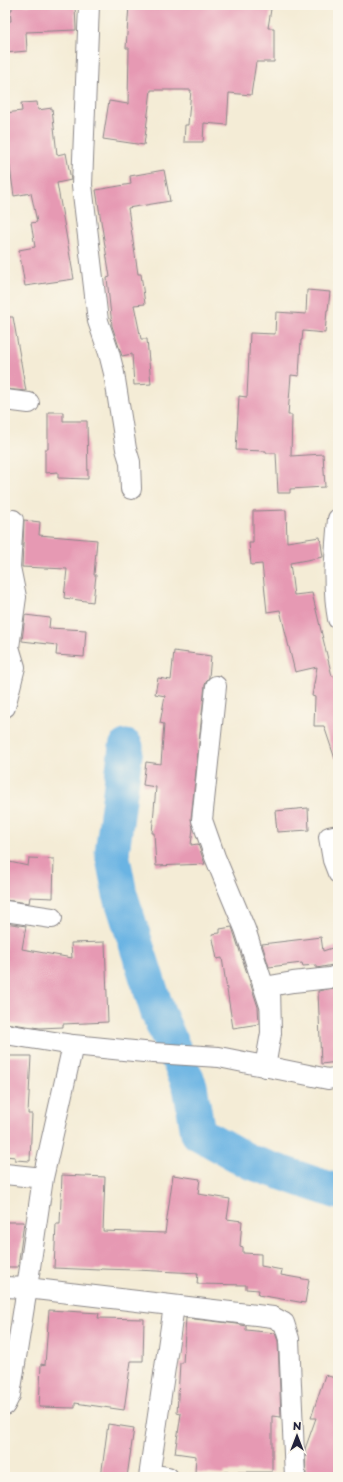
<svg xmlns="http://www.w3.org/2000/svg" width="343" height="1482" font-family="'Playpen Sans',sans-serif">
  <style>
    .lines { fill: none; stroke-linecap: round; stroke-linejoin: round }
    .river { stroke: #6ab4e3; stroke-width: 35 }
    .building { fill: #e699b3 }
    .street-casing { stroke: #8b8788; stroke-width: 22 }
    .street { stroke: #fff; stroke-width: 20 }
  </style>
  <rect width="100%" height="100%" fill="#fbf7ec"/>
  <filter id="ink" filterUnits="userSpaceOnUse"><feTurbulence type="fractalNoise" baseFrequency=".025" numOctaves="2"/><feDisplacementMap in="SourceGraphic" scale="8" xChannelSelector="R" yChannelSelector="G"/><feConvolveMatrix kernelMatrix="1 2 1 2 8 2 1 2 1" color-interpolation-filters="sRGB"/></filter>
  <filter id="wash" filterUnits="userSpaceOnUse"><feTurbulence type="fractalNoise" baseFrequency=".012" numOctaves="4" result="noise"/><feDisplacementMap in="SourceGraphic" scale="16" xChannelSelector="R" yChannelSelector="G"/><feGaussianBlur stdDeviation="0.9" result="paint"/><feColorMatrix in="noise" values="0 0 0 0 0 0 0 0 0 0 0 0 0 0 0 0 0 1.4 0 .05"/><feComposite in="paint" operator="in"/></filter>
  <g filter="url(#wash)">
    <rect width="100%" height="100%" fill="#f4ecd6"/>
    <g class="lines">
      <path class="river" d="M126,747L112,853L120,894L158,1013L190,1086L198,1133L250,1162L338,1192"/>
    </g>
    <g id="blocks">
      <path class="building" d="M12,5H75L76,30L26,32L27,51L5,53V22L11,21L10,10H12Z
        M129,5H254V7L271,9L268,28H274V62H256L251,95L229,93L227,125L204,123L203,142H184L185,125H188L191,90H151L144,145L103,139L109,101L128,104L129,48H126Z
        M37,102L38,110L52,108L57,155L66,153L71,180L57,183L74,279L25,286L19,250L35,247L31,223L37,222L31,193L14,196L7,146H5V113L22,111L21,103Z
        M164,170L170,201L128,208L138,274H141L145,304L134,305L141,339H147L151,384L134,385L132,354L122,356L112,326L107,278L110,277L96,190L131,184L130,176Z
        M307,290L330,292L328,310H327L325,333L303,331L302,340H301L299,376L291,375L288,415H292L291,456L323,454L325,487L290,489V493H278L276,453H266V451L236,450L239,396L247,397L250,333L275,334L276,312L306,314Z
        M5,317H13L26,391L5,389Z
        M48,412H63V421H87L88,479L58,478V472L45,473V449H48Z
        M286,510L287,542L320,537L323,557L290,563L294,595L312,593L332,676L338,677V758L335,759L324,726H314L315,697L312,696L317,667L295,672L280,610L267,612L262,564L251,565L249,543H253V511Z
        M24,520L40,522L39,535L97,540L94,575H96L93,602L64,598L67,569L22,567Z
        M25,615L50,618L49,628L86,630L84,657L56,655L57,645L22,641Z
        M174,651L211,656L209,677L205,685L191,819L193,828L191,845L198,844L205,864L156,866L154,833H152L156,787L143,785L146,762L161,764L164,724L160,723L165,696L155,694L158,678L171,680Z
        M308,808L309,830L277,832L275,811Z
        M29,858L54,859L53,898L30,897L29,903L5,900V861L28,866Z
        M5,923L26,926L22,949L72,958L71,943L105,942L108,1022L63,1024V1027L40,1028L5,1023Z
        M232,927L258,1007L259,1024L233,1028L222,958L217,959L212,934L220,933V929Z
        M321,937L323,951L338,946V964L317,968V965L303,966L302,963L269,967L262,944Z
        M338,987V1062L321,1064L318,991Z
        M5,1056H31L28,1114H32L30,1161L15,1160V1157L5,1156Z
        M62,1175L105,1177L103,1231L165,1233L173,1175L200,1179L198,1194L230,1199L227,1219L242,1221L240,1246L243,1247V1253L261,1254V1266L282,1270L281,1275L309,1280L305,1303L258,1295L259,1290L246,1289V1285L197,1284L198,1273L136,1270L101,1269L100,1270L54,1268L56,1224H60Z
        M6,1222H24L18,1267H5Z
        M49,1310L99,1313L98,1318L144,1319L143,1361H131L124,1410L75,1403V1408L39,1407L41,1364L45,1365Z
        M186,1318L237,1324L246,1326V1330L275,1333L278,1341L281,1417L272,1416V1472H225L224,1475L195,1473L196,1456L175,1453L181,1414L177,1413L180,1363H183Z
        M325,1375L338,1379V1477H306L305,1449L316,1418H311Z
        M108,1424L134,1428L127,1477H101Z"/>
    </g>
  </g>
  <g filter="url(#ink)">
    <use href="#blocks" fill-opacity="0" stroke="#8b8788" stroke-width="1"/>
    <g class="lines">
      <defs>
        <path id="street" d="M89,5L82,185L98,321L109,353L114,373L126,449L130,462L131,489
          M5,400L29,403
          M338,519C335,552 332,586 338,619
          M216,686L202,820L215,857L245,929L270,1006
          M5,707L15,667L9,647L16,597L10,567L13,520
          M338,835L329,837L333,860L338,873
          M5,911L52,918
          M5,1034L73,1045L154,1053L219,1057L328,1079L338,1077
          M265,1067L271,1033L270,986L293,982L330,978L338,975
          M5,1174L43,1178
          M5,1287L27,1288L273,1317L284,1323L289,1339L295,1477
          M5,1405L10,1395L27,1288L43,1178L73,1045
          M150,1474L168,1477
          M149,1477L174,1306"/>
      </defs>
      <use href="#street" class="street-casing"/>
      <use href="#street" class="street"/>
    </g>
  </g>
  <rect width="343" height="1482" fill="none" stroke="#fbf7ec" stroke-width="20"/>
  <g transform="translate(297 1436)" stroke="#fbf7ec" stroke-width="3" paint-order="stroke">
  <path d="M0-3L7 15L0 10L-7 15Z" fill="#22223b"/>
  <text y="-6" font-size="11" font-weight="bold" text-anchor="middle" fill="#22223b">N</text>
  </g>
</svg>
